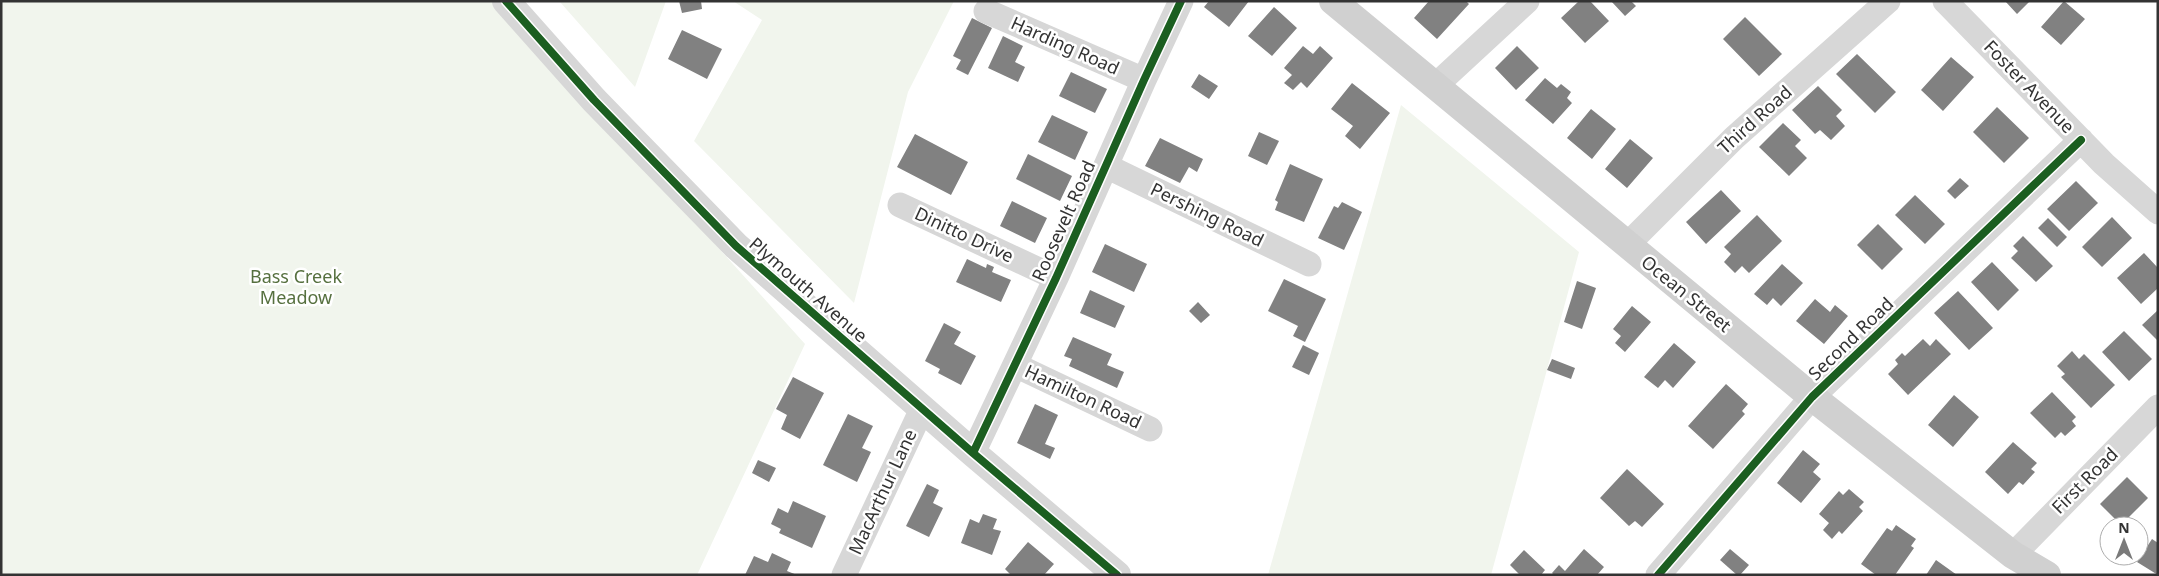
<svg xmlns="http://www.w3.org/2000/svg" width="2159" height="576" font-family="'Noto Sans',sans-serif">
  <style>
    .green { fill: #f1f5ed }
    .building { fill: #818181 }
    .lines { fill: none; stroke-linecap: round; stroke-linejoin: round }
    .minor { stroke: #d7d7d7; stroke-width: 25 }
    .tertiary { stroke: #d7d7d7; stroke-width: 28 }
    .secondary { stroke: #d0d0d0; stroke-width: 28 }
    .cycleway-casing { stroke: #fff; stroke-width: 11 }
    .cycleway { stroke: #1b5e20; stroke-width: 8 }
    .labels { text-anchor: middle; stroke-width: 5; stroke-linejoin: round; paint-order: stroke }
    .street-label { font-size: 18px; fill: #333; stroke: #fff }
    .park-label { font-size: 18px; fill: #56703f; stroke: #fff }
  </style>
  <rect width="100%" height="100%" fill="#fff"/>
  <path class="green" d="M1,1H496L805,344L697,575H1Z
    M560,1H666L635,87L560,2Z
    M733,1H954L908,92L854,303L694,141L762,20Z
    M1401,105L1579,252L1491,575H1268Z"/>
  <path class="building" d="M679,1H701L702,9L682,13Z
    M1209,1H1249L1229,27L1204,7Z
    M1429,1H1466L1469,4L1437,39L1414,18Z
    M1579,1H1590L1609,21L1585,43L1561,18Z
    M1611,1H1631L1636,6L1625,16Z
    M2005,1H2030L2017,14Z
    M2064,1L2085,19L2061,45L2041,27Z
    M1274,7L1297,28L1272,56L1248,36Z
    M1745,17L1782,54L1759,76L1723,39Z
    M972,18L992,28L968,75L956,69L961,60L953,56Z
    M682,30L722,49L707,79L668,59Z
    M1003,36L1023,46L1015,62L1025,67L1018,82L988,68Z
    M1303,46L1313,54L1320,46L1333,58L1307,88L1301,82L1293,90L1284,83L1292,75L1284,68Z
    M1517,46L1539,68L1516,90L1495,68Z
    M1857,54L1896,92L1875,113L1836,74Z
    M1951,57L1974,77L1943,111L1921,90Z
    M1071,72L1107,89L1095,113L1059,96Z
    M1199,74L1218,86L1209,99L1191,87Z
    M1545,78L1557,88L1561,84L1571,92L1567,98L1572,103L1553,124L1525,100Z
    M1352,83L1390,113L1360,149L1345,136L1353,126L1331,109Z
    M1818,86L1842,110L1836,116L1845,126L1831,140L1820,130L1815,134L1792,110Z
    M1997,107L2029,138L2004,163L1973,132Z
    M1591,109L1616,129L1592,159L1567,138Z
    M1052,115L1088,132L1075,160L1038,142Z
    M1783,123L1801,140L1795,146L1807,158L1789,176L1759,147Z
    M1259,132L1279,141L1267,165L1248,156Z
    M915,134L968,162L951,195L897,167Z
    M1160,138L1203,159L1197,172L1189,167L1180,183L1145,166Z
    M1630,139L1653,158L1627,188L1605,169Z
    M1028,154L1072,176L1060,201L1016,179Z
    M1290,164L1323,179L1304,222L1275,210L1278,202L1275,200Z
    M1960,178L1969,186L1955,199L1947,191Z
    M2076,181L2098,203L2069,231L2047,209Z
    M1721,190L1741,211L1706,244L1686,222Z
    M1915,195L1945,224L1925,244L1895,215Z
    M1012,201L1047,218L1035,243L1000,226Z
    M1342,202L1362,212L1344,250L1318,238L1334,206L1338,208Z
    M1757,215L1782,241L1749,273L1742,266L1735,273L1724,262L1731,254L1724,247Z
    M2112,217L2132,238L2102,267L2082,247Z
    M2048,218L2067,237L2057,247L2038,228Z
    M1878,224L1903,249L1882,270L1857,245Z
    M2023,236L2053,266L2036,282L2011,258L2018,251L2013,246Z
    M1105,244L1147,264L1134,292L1092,272Z
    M2144,253L2158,268V288L2141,304L2117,278Z
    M967,259L986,268L987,264L994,267L992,272L1011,280L1001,302L956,282Z
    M1992,262L2019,290L1998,311L1971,282Z
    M1782,264L1803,283L1781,306L1773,298L1767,305L1754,294Z
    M1284,279L1326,299L1305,342L1293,336L1298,326L1268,311Z
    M1577,281L1596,288L1582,329L1564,322Z
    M1090,290L1125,306L1115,328L1080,313Z
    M1958,291L1993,328L1969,350L1934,313Z
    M1815,299L1830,312L1835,305L1848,316L1824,344L1796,321Z
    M1198,302L1210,315L1201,323L1189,311Z
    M1632,306L1651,322L1625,352L1615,343L1621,336L1613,329Z
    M2158,310V341L2142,325Z
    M944,323L961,332L954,344L976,356L961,385L938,373L940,369L925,361Z
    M2124,331L2152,359L2129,381L2102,352Z
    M1073,337L1112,354L1107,365L1124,372L1117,388L1069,366L1072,359L1064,356Z
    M1923,339L1930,346L1936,339L1951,354L1908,395L1888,374L1898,364L1895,360L1902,353L1905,356Z
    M1674,343L1696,362L1673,388L1665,380L1658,388L1644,377Z
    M1303,345L1319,353L1309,375L1292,367Z
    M2072,351L2079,359L2084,354L2115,385L2091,408L2061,377L2065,374L2057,366Z
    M1552,359L1575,368L1571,379L1547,370Z
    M793,377L824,393L800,439L781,429L787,415L776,409Z
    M1726,384L1748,404L1742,411L1745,414L1713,449L1688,426Z
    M2052,392L2076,417L2072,421L2076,426L2065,436L2061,432L2055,438L2030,413Z
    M1954,395L1979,417L1953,447L1928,425Z
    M1035,404L1058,415L1045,444L1055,448L1050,459L1017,443Z
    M848,414L873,426L862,448L871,452L857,482L823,465Z
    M2013,442L2037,463L2031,469L2035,472L2023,485L2019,482L2008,494L1985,472Z
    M1803,450L1820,464L1813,472L1821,479L1801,503L1777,483Z
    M758,460L776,468L769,482L752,473Z
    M1627,469L1664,504L1642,527L1635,521L1629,526L1600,498Z
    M2127,477L2148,498L2121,525L2100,504Z
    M927,484L939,490L933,503L943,508L929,537L906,526Z
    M1849,489L1864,502L1859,507L1863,511L1842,534L1839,531L1832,539L1823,530L1829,523L1819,514L1839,491L1843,495Z
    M793,501L826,516L812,548L779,533L781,529L771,524L778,508L788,513Z
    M983,514L997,519L993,529L1001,531L992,555L961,543L970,519L979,523Z
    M1896,525L1916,539L1911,546L1914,548L1895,575H1876L1861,564L1887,528L1892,531Z
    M2152,539L2158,543V575L2137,562Z
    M1028,542L1054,564L1044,575H1011L1005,569Z
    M1584,549L1604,567L1597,575H1554L1552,573L1559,565L1565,571Z
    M1730,549L1749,565L1740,575H1737L1720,560Z
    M1524,550L1545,570L1541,575H1520L1510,565Z
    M772,553L791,562L787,571L797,575H745L754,556L768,562Z
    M1936,560L1957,575H1926Z"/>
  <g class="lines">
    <path class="minor" d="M1945,1L2104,164L2158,212
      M986,11L1144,80
      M1435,86L1527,1
      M1106,166L1309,264
      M900,205L1056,278
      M1627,245L1734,138L1888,1
      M1015,365L1150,429
      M973,453L1056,278L1144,80L1181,1
      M2013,555L2158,407
      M844,575L922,409
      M1658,575L1812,397L2081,140"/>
    <path class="tertiary" d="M506,1L594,100L736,246L973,453L1117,575"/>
    <path class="secondary" d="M1333,1L1812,397L2013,555L2047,575"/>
    <defs>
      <path id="cycleway" d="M506,1L594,100L736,246L973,453L1117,575
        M973,453L1056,278L1144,80L1181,1
        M1658,575L1812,397L2081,140"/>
    </defs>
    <use href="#cycleway" class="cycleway-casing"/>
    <use href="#cycleway" class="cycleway"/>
  </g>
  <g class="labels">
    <g class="street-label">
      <text transform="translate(1065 46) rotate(24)" y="6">Harding Road</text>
      <text transform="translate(2029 87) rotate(46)" y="6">Foster Avenue</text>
      <text transform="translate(1755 120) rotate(-42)" y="6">Third Road</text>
      <text transform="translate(1207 215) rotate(26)" y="6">Pershing Road</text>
      <text transform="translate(1064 221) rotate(-66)" y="6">Roosevelt Road</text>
      <text transform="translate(964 235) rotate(25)" y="6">Dinitto Drive</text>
      <text transform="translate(808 290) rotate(41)" y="6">Plymouth Avenue</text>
      <text transform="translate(1686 294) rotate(39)" y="6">Ocean Street</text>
      <text transform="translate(1851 339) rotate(-44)" y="6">Second Road</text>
      <text transform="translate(1083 397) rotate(25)" y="6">Hamilton Road</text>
      <text transform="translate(2085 481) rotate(-45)" y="6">First Road</text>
      <text transform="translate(883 492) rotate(-65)" y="6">MacArthur Lane</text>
    </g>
    <g class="park-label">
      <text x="296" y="283">Bass Creek<tspan x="296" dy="21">Meadow</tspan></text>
    </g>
  </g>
  <rect width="2159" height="576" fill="none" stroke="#333333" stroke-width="5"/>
  <g transform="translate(2124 541)"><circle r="24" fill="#ffffff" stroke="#adadad"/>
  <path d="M0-4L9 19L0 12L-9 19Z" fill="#7a7a7a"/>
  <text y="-8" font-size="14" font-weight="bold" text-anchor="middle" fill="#333333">N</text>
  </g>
</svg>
